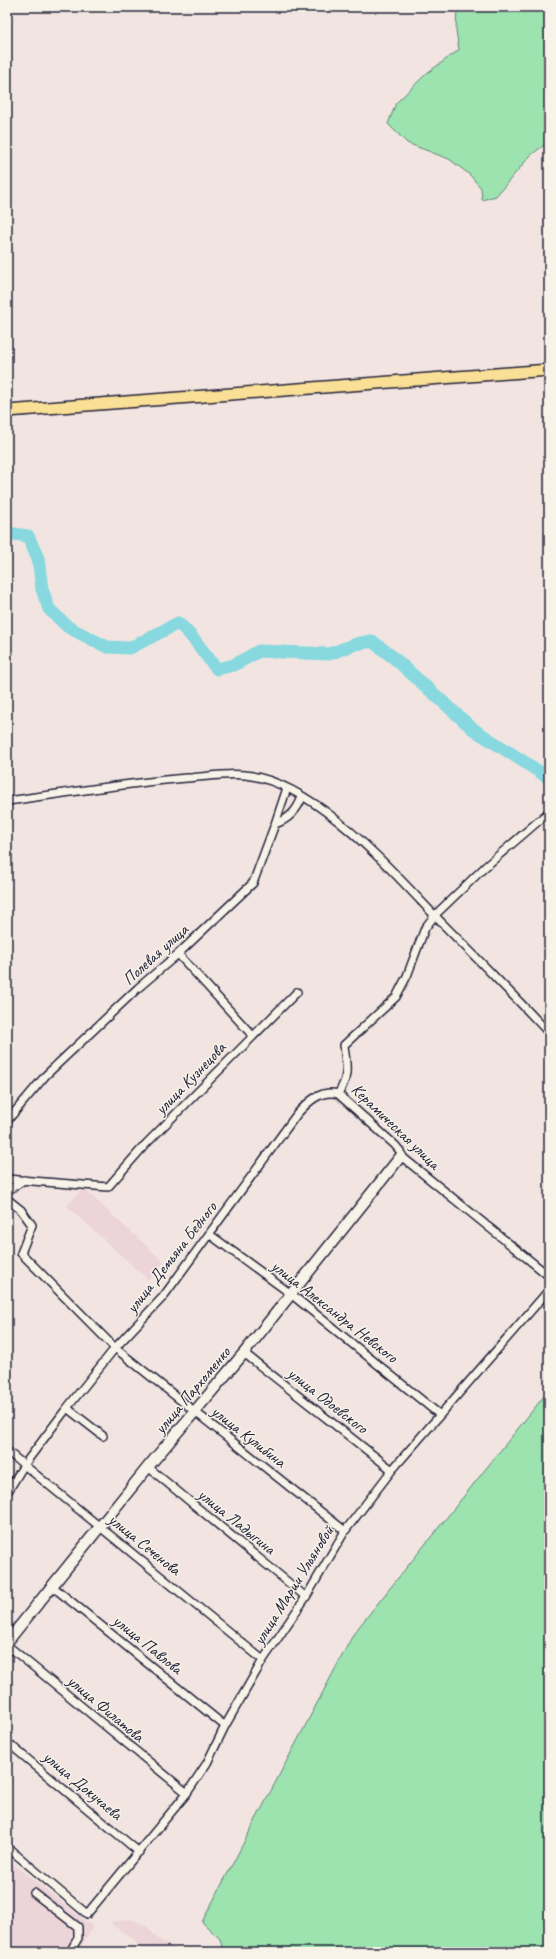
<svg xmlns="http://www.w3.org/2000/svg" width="556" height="1959" font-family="Caveat,sans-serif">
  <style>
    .built { fill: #ecd4d9 }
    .green { fill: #9ce3b0; stroke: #5f8276 }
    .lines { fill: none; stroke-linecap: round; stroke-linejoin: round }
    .river { stroke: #87d8df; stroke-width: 13 }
    .street-casing { stroke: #22223b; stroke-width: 10 }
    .secondary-casing { stroke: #22223b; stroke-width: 13 }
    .primary-casing { stroke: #22223b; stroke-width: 14 }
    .street { stroke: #f7f3e8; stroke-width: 7 }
    .secondary { stroke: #f7f3e8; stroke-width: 10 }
    .primary { stroke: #fadf96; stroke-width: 11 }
    .labels { text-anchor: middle; stroke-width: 3; stroke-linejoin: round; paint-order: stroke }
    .street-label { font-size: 17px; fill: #22223b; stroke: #f7f3e8 }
  </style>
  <rect width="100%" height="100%" fill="#f2e5e1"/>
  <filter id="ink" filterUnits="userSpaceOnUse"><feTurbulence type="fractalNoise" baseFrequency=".025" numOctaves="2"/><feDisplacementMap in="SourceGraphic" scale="8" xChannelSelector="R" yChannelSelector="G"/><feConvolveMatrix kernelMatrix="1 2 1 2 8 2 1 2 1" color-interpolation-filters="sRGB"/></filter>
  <g filter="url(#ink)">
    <path class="built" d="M83,1188L164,1262L148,1280L67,1206Z
      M7,1859L93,1927L78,1952H7Z
      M131,1919L147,1926L158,1939L181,1952H143L133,1939L111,1924L112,1922Z"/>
    <path class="green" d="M457,7H549V141L530,156L496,196L482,200L481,188L469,174L449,159L407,143L388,124L396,103L427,73L459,50L456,30Z
      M549,1390V1952H223L220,1939L202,1922L354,1633Z"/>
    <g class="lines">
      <path class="river" d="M7,533L28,536L38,558L42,589L49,609L68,627L107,647L130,648L178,623C195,637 203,653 217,669L234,665L259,651L329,654L356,644L372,641L394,658L473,729L549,778"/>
      <defs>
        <path id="street" d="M7,801C67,793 126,783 187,778C206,777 226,773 245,775C315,782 390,869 436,917C474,955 512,994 549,1033
          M549,812L485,867L435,915L425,928L407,976L396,997L344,1045C346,1065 350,1076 338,1094L395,1145L400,1151L401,1156L549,1276
          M275,824C289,819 297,811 302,797
          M178,954L252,1035
          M7,1121L46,1075L138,988L178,954L253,883L275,824L287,788
          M7,1179L108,1187L144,1146L297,992
          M7,1191L24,1180
          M7,1199L21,1210L32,1225L21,1253L115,1348L345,1531
          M209,1234L291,1294L440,1415
          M244,1353L392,1470
          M67,1408L103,1436
          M7,1451L263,1660
          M148,1467L306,1597
          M7,1493L24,1465L67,1408L115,1348L163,1297L297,1114C308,1102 321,1089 338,1094
          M52,1586L225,1726
          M7,1645L187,1793
          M7,1742L139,1852
          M7,1847L87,1914L187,1793L207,1763L225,1726L263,1660L306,1597L345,1531L392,1470L549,1290
          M34,1893L78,1927V1938L70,1952"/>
        <path id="secondary" d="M7,1642L148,1467L244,1353L401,1156"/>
        <path id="primary" d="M7,411L549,370"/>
      </defs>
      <use href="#street" class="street-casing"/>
      <use href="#secondary" class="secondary-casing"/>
      <use href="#primary" class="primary-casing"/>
      <use href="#street" class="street"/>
      <use href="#secondary" class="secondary"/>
      <use href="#primary" class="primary"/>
    </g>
  </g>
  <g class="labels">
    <g class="street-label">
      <text transform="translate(155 954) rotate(-42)" y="6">Полевая улица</text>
      <text transform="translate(190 1078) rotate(-46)" y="6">улица Кузнецова</text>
      <text transform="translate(396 1126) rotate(44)" y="6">Керамическая улица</text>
      <text transform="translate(171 1257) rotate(-52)" y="6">улица Демьяна Бедного</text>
      <text transform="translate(335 1311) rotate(38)" y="6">улица Александра Невского</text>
      <text transform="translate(192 1390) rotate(-50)" y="6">улица Пархоменко</text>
      <text transform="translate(328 1400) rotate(38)" y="6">улица Одоевского</text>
      <text transform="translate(249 1436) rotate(38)" y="6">улица Кулибина</text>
      <text transform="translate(237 1521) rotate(39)" y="6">улица Ладыгина</text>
      <text transform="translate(145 1544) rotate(39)" y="6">улица Сеченова</text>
      <text transform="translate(293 1585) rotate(-58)" y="6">улица Марии Ульяновой</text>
      <text transform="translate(148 1644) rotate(39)" y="6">улица Павлова</text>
      <text transform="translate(106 1708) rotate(40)" y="6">улица Филатова</text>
      <text transform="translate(83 1785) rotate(40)" y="6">улица Докучаева</text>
    </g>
  </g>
  <rect width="556" height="1959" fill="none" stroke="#f7f3e8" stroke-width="24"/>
  <rect x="12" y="12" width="532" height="1935" fill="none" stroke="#22223b" stroke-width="1.5" filter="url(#ink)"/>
</svg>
